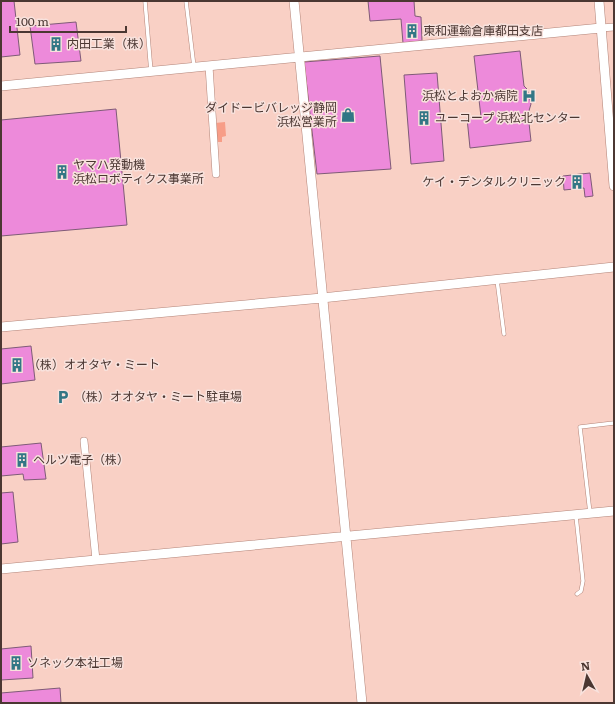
<svg xmlns="http://www.w3.org/2000/svg" width="615" height="704" font-family="Literata,'Noto Sans JP',serif">
  <style>
    .green { fill: #f79d87 }
    .building { fill: #ed8ada; stroke: #7f5b77 }
    .lines { fill: none; stroke-linecap: round; stroke-linejoin: round }
    .service-casing { stroke: #b38478; stroke-width: 4.5 }
    .minor-casing { stroke: #b38478; stroke-width: 8 }
    .tertiary-casing { stroke: #b38478; stroke-width: 10 }
    .service { stroke: #fff; stroke-width: 3.5 }
    .minor { stroke: #fff; stroke-width: 7 }
    .tertiary { stroke: #fff; stroke-width: 9 }
    .labels { text-anchor: middle; stroke-width: 3; stroke-linejoin: round; paint-order: stroke }
    .poi-label { font-size: 12px; fill: #4b3732; stroke: #f8e2dd; text-anchor: start }
  </style>
  <rect width="100%" height="100%" fill="#f9d0c5"/>
  <path class="green" d="M225,122L226,136L222,137V142H216L215,123Z"/>
  <path class="building" d="M1,1H14L20,55L1,57Z
    M368,1H414L415,16L421,17L422,41L403,43L401,19L370,21Z
    M76,22L81,61L35,64L30,26Z
    M520,51L524,86L527,89L531,104L528,114L531,141L470,148L467,118L481,117L474,56Z
    M380,56L391,169L317,174L304,62Z
    M437,73L444,161L411,164L404,75Z
    M116,109L127,225L1,236V120Z
    M590,173L593,196L585,197L584,188L564,190L563,176Z
    M31,346L35,380L1,384V349Z
    M41,443L46,479L24,480L23,474L1,476V447Z
    M13,492L18,542L1,544V493Z
    M31,646L33,678L1,680V649Z
    M60,688L61,703H1V693Z"/>
  <g class="lines">
    <defs>
      <path id="service" d="M145,1L151,72
        M186,1L194,67
        M497,280L504,334
        M590,513L580,427L614,423
        M576,516L583,581L581,591L577,594"/>
      <path id="minor" d="M601,28L614,27
        M209,66L216,174
        M84,441L96,560"/>
      <path id="tertiary" d="M294,1L362,703
        M599,1L614,186
        M1,86L601,28
        M1,327L322,298L614,267
        M1,569L614,511"/>
    </defs>
    <use href="#service" class="service-casing"/>
    <use href="#minor" class="minor-casing"/>
    <use href="#tertiary" class="tertiary-casing"/>
    <use href="#service" class="service"/>
    <use href="#minor" class="minor"/>
    <use href="#tertiary" class="tertiary"/>
  </g>
  <defs>
    <symbol id="building-bare" viewBox="-9 -9 18 18"><path d="M-4-6H4V6H1V3H-1V6H-4ZM-2.5-4.3h1.7v1.8h-1.7ZM.8-4.3h1.7v1.8H.8ZM-2.5-1h1.7V.8h-1.7ZM.8-1h1.7V.8H.8Z" fill="#327685" stroke="#f8e2dd" stroke-width="2.5" paint-order="stroke"/></symbol>
    <symbol id="hospital-bare" viewBox="-9 -9 18 18"><path d="M-5-5h3v3.5h4V-5h3V5h-3V1.5h-4V5h-3Z" fill="#327685" stroke="#f8e2dd" stroke-width="2.5" paint-order="stroke"/></symbol>
    <symbol id="shop-bare" viewBox="-9 -9 18 18"><path d="M-5-2.5h2.3a2.7 3.5 0 0 1 5.4 0H5L5.5 6h-11ZM-1.5-2.5h3a1.5 2.3 0 0 0-3 0Z" fill="#327685" stroke="#f8e2dd" stroke-width="2.5" paint-order="stroke"/></symbol>
    <symbol id="parking-bare" viewBox="-9 -9 18 18"><path d="M-3.5-5.5H1a3.5 3.5 0 0 1 0 7H-1V5.5H-3.5ZM-1-3.4V-.6H.8a1.4 1.4 0 0 0 0-2.8Z" fill="#327685" stroke="#f8e2dd" stroke-width="2.5" paint-order="stroke"/></symbol>
  </defs>
  <g fill-rule="evenodd">
    <use href="#building-bare" x="402" y="21" width="20" height="20"/>
    <use href="#building-bare" x="46" y="34" width="20" height="20"/>
    <use href="#hospital-bare" x="519" y="86" width="20" height="20"/>
    <use href="#shop-bare" x="338" y="105" width="20" height="20"/>
    <use href="#building-bare" x="414" y="108" width="20" height="20"/>
    <use href="#building-bare" x="52" y="162" width="20" height="20"/>
    <use href="#building-bare" x="567" y="172" width="20" height="20"/>
    <use href="#building-bare" x="7" y="355" width="20" height="20"/>
    <use href="#parking-bare" x="53" y="387" width="20" height="20"/>
    <use href="#building-bare" x="12" y="450" width="20" height="20"/>
    <use href="#building-bare" x="6" y="653" width="20" height="20"/>
  </g>
  <g class="labels">
    <g class="poi-label">
      <text x="423" y="35">東和運輸倉庫都田支店</text>
      <text x="67" y="48">内田工業（株）</text>
      <text x="518" y="100" text-anchor="end">浜松とよおか病院</text>
      <text x="337" y="112" text-anchor="end">ダイドービバレッジ静岡<tspan x="337" dy="14">浜松営業所</tspan></text>
      <text x="435" y="122">ユーコープ 浜松北センター</text>
      <text x="73" y="169">ヤマハ発動機<tspan x="73" dy="14">浜松ロボティクス事業所</tspan></text>
      <text x="566" y="186" text-anchor="end">ケイ・デンタルクリニック</text>
      <text x="28" y="369">（株）オオタヤ・ミート</text>
      <text x="74" y="401">（株）オオタヤ・ミート駐車場</text>
      <text x="33" y="464">ヘルツ電子（株）</text>
      <text x="27" y="667">ソネック本社工場</text>
    </g>
  </g>
  <rect width="615" height="704" fill="none" stroke="#4b3732" stroke-width="4"/>
  <g transform="translate(587 676) rotate(352)" stroke="#f8e2dd" stroke-width="3" paint-order="stroke">
  <path d="M0-3L7 15L0 10L-7 15Z" fill="#4b3732"/>
  <text y="-6" font-size="11" font-weight="bold" text-anchor="middle" fill="#4b3732">N</text>
  </g>
  <path d="M10 26v6h116v-6" fill="none" stroke="#4b3732" stroke-width="2"/>
  <text x="16" y="26" font-size="12" fill="#4b3732" stroke="#f8e2dd" stroke-width="3" paint-order="stroke">100 m</text>
</svg>
